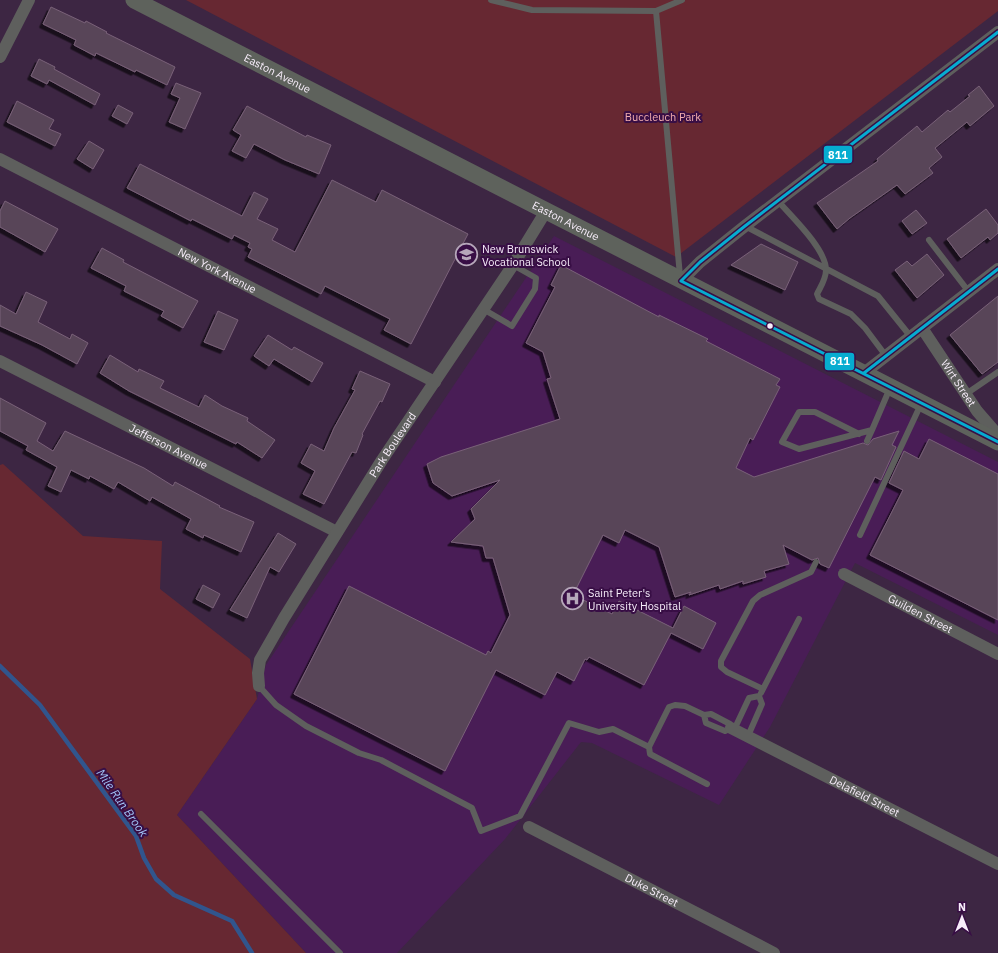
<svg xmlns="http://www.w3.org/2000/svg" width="998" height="953" font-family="'IBM Plex Sans',sans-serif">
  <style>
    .built { fill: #491d56 }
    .green { fill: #672832 }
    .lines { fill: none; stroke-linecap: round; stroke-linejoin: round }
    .stream { stroke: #31558d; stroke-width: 4.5 }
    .building { fill: #594459; stroke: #796178; filter: url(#shadow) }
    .lane { stroke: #5e5f5d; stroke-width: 6 }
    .street { stroke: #5e5f5d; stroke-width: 12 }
    .secondary { stroke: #5e625c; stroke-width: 17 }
    .bus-1-casing { stroke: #380e45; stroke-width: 6 }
    .bus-1 { stroke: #06acd0; stroke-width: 3 }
    .bus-dot { fill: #f7edfa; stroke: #380e45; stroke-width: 1.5 }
    .labels { text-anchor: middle; stroke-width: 4; stroke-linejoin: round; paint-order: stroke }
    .street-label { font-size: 11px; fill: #f7edfa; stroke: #380e45 }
    .park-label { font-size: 11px; fill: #f2adae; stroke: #380e45 }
    .poi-label { font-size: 11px; fill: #f7edfa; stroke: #380e45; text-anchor: start }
    .water-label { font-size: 12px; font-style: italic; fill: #a2c5f8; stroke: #380e45 }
    .line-badge { stroke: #380e45; stroke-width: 1.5 }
    .badge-label { font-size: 11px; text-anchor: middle; font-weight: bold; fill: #fff }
  </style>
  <defs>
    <filter id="shadow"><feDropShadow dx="-3.5" dy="3.5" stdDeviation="0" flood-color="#0009"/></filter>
  </defs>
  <rect width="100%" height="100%" fill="#3d2643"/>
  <path class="built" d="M554,236L998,462V635L855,563L770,727L719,805L592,743L581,742L505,839L397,953H306L177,815L257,699L266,665Z"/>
  <path class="green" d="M186,0H998V11L676,257Z
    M3,464L83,536L162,541L160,589L250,659L257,699L177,815L306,953H0V465Z"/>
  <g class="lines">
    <path class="stream" d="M0,666L40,705L136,836L144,858L156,879L174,895L232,921L252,953"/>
  </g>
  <path class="building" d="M51,7L85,23L86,21L107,32L106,33L175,67L167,85L136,70L135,72L96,53L95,56L74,45L76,40L43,24Z
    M39,59L55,67L54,69L100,94L95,105L49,80L47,84L31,76Z
    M176,83L201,93L185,129L169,122L180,98L171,94Z
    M979,86L994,106L970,126L967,122L935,148L942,157L929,168L933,173L905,194L897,185L850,218L837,229L817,203L878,161L877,159L917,126L922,132L948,110L950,112L970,96L968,95Z
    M17,101L54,120L49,129L61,134L55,146L7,122Z
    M118,105L133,113L127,124L112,116Z
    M247,106L306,137L307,135L331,145L319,174L285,160L254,144L246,158L232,151L241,135L233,130Z
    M89,141L104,150L93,169L77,159Z
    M140,164L242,216L254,192L268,199L257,219L278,229L272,240L295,252L332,180L376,202L382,190L468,234L411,344L384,330L390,319L325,286L321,294L248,257L252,249L248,247L250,243L234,235L232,239L192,219L191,221L127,188Z
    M5,201L58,229L45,252L0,227V211Z
    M986,209L998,225V233L990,240L988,237L961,258L947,239Z
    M916,210L927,223L912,234L902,221Z
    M761,244L798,262L785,290L731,265Z
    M102,248L124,260L123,262L198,301L183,328L161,316L164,311L124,291L126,286L91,268Z
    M927,254L944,275L917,298L895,270L907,261L912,266Z
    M561,265L659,317V315L708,339L706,341L780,379L776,385L780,387L753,440L750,438L736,468L754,477L863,443L868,445L873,439L899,431L892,445L896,447L881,480L875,477L829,568L820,564L818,558L812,560L783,545L789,564L764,571L766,577L743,584V581L720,589L719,585L689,595L691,592L675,597L659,547L625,530L619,543L603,535L573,595L612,614L619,601L673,628L684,606L716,623L703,649L671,633L644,685L589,657L587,660L585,659L574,681L557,672L545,695L496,670L445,771L294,694L349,586L486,655L488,651L491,653L510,615L493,558H486L483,546L451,542L475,519L471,509L500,480L452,496L433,483L427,464L441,457L560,419L547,379L551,378L543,352L526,343L555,287L551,285Z
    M26,292L47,302L38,322L70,339L72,334L88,343L77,364L42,345L0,326V305L16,314Z
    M998,296V362L982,374L950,335Z
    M218,311L238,320L224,350L204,342Z
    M268,335L292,350L294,347L323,363L312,382L274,359L269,366L254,356Z
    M110,355L138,372L139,369L164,381L160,388L199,407L205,395L222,406L248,418L247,421L275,440L262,458L237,442L236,444L129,391L100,373Z
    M360,371L390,384L382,402L380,401L362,434L363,435L356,453L352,452L324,504L303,494L315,471L301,463L311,444L324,451L334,428L355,390L352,389Z
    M0,398L46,423L37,441L53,451L65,431L144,468L173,486L175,482L220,506L219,507L254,522L241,552L204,535L203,538L186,529L191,519L152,497L150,501L118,482L114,489L90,476L89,479L71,470L61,492L48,486L57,467L26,450L28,446L0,431Z
    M929,439L998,474V620L870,555L903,490L889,483L904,451L919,459Z
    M278,533L296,544L279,572L270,567L247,618L230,610Z
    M203,585L220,594L213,608L196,599Z"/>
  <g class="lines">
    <path class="lane" d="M491,0L532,10L656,11L682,0
      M656,11L680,276
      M778,201C792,217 826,249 826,270C826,279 821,286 817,294L819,299L851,314L865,328L886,356
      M745,226L878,296L911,337
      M929,240L969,292
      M483,309L512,326L535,289L536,278L513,265
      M966,394L998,372
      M859,434L815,412H799L782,442L799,449L872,430L890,388
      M867,441L872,430
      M860,535L921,404
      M259,686L276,705L306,726L359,753L381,760L472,808L481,831L520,816L569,723L599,732L613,729L649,747
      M763,689L727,672L721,667V661L753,601L760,595L811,572L816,562
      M761,693L799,619
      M704,715L706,723L725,731L731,728L730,724L711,714L704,715L685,706L675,705L669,707L649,747L650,754L707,784
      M734,730L749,698L759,696L762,704L748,736
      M201,814L340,953"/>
    <g class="street">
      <path d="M0,57L29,0"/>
      <path id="s1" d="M0,159L435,382"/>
      <path d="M681,281L700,262L745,226L998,32"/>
      <path id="s2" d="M922,328L977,411L998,435"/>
      <path id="s3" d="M0,361L337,532"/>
      <path d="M864,373L998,269"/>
      <path id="s4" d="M844,574L998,654"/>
      <path id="s5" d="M259,686L258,673L260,660L284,618L382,460L513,265L546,211"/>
      <path id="s6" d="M731,728L998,864"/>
      <path id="s7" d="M529,827L774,953"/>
    </g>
    <path class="secondary" id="s8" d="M134,0L998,442"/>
    <defs>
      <path id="bus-1" d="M681,281L700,262L745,226L998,32
        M681,281L998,442
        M864,373L998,269"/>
    </defs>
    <use href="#bus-1" class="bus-1-casing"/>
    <use href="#bus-1" class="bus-1"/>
  </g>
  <defs>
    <symbol id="school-ring" viewBox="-11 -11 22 22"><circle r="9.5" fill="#380e45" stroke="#b6a7ba" stroke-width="1.5"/><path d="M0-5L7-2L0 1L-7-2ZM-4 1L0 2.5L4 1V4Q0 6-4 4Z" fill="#b6a7ba"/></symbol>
    <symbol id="hospital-ring" viewBox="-11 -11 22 22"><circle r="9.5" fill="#380e45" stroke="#b6a7ba" stroke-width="1.5"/><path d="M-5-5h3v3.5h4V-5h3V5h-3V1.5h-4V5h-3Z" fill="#b6a7ba"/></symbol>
  </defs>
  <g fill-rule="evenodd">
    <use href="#school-ring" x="454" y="242" width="25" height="25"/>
    <use href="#hospital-ring" x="560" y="586" width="25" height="25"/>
  </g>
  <circle class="bus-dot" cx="770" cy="326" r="3.5"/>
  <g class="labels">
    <g class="street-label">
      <text dy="4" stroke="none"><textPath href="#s8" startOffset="161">Easton Avenue</textPath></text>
      <text dy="4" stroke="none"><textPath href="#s8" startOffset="485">Easton Avenue</textPath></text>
      <text dy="4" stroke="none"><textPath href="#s1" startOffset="244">New York Avenue</textPath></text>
      <text dy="4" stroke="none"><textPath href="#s2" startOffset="66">Wirt Street</textPath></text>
      <text dy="4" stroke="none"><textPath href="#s5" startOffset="279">Park Boulevard</textPath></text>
      <text dy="4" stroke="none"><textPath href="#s3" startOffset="189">Jefferson Avenue</textPath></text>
      <text dy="4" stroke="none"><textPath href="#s4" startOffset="86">Guilden Street</textPath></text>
      <text dy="4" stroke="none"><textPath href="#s6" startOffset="150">Delafield Street</textPath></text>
      <text dy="4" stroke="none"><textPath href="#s7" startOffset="138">Duke Street</textPath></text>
    </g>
    <g class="park-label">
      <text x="663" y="121">Buccleuch Park</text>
    </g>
    <g class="poi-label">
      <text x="482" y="253">New Brunswick<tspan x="482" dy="13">Vocational School</tspan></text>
      <text x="588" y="597">Saint Peter's<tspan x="588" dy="13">University Hospital</tspan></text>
    </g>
    <g class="water-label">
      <text transform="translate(122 803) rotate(55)" y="4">Mile Run Brook</text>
    </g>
  </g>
  <g class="line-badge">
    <rect x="823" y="145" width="30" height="19" rx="4" fill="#06acd0"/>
    <rect x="824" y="352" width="31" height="19" rx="4" fill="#06acd0"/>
  </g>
  <g class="badge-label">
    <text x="838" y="159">811</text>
    <text x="840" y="365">811</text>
  </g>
  <g transform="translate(962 917)" stroke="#380e45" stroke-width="3" paint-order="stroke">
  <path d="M0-3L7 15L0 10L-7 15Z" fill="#f7edfa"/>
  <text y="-6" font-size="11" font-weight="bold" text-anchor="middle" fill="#f7edfa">N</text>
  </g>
</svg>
